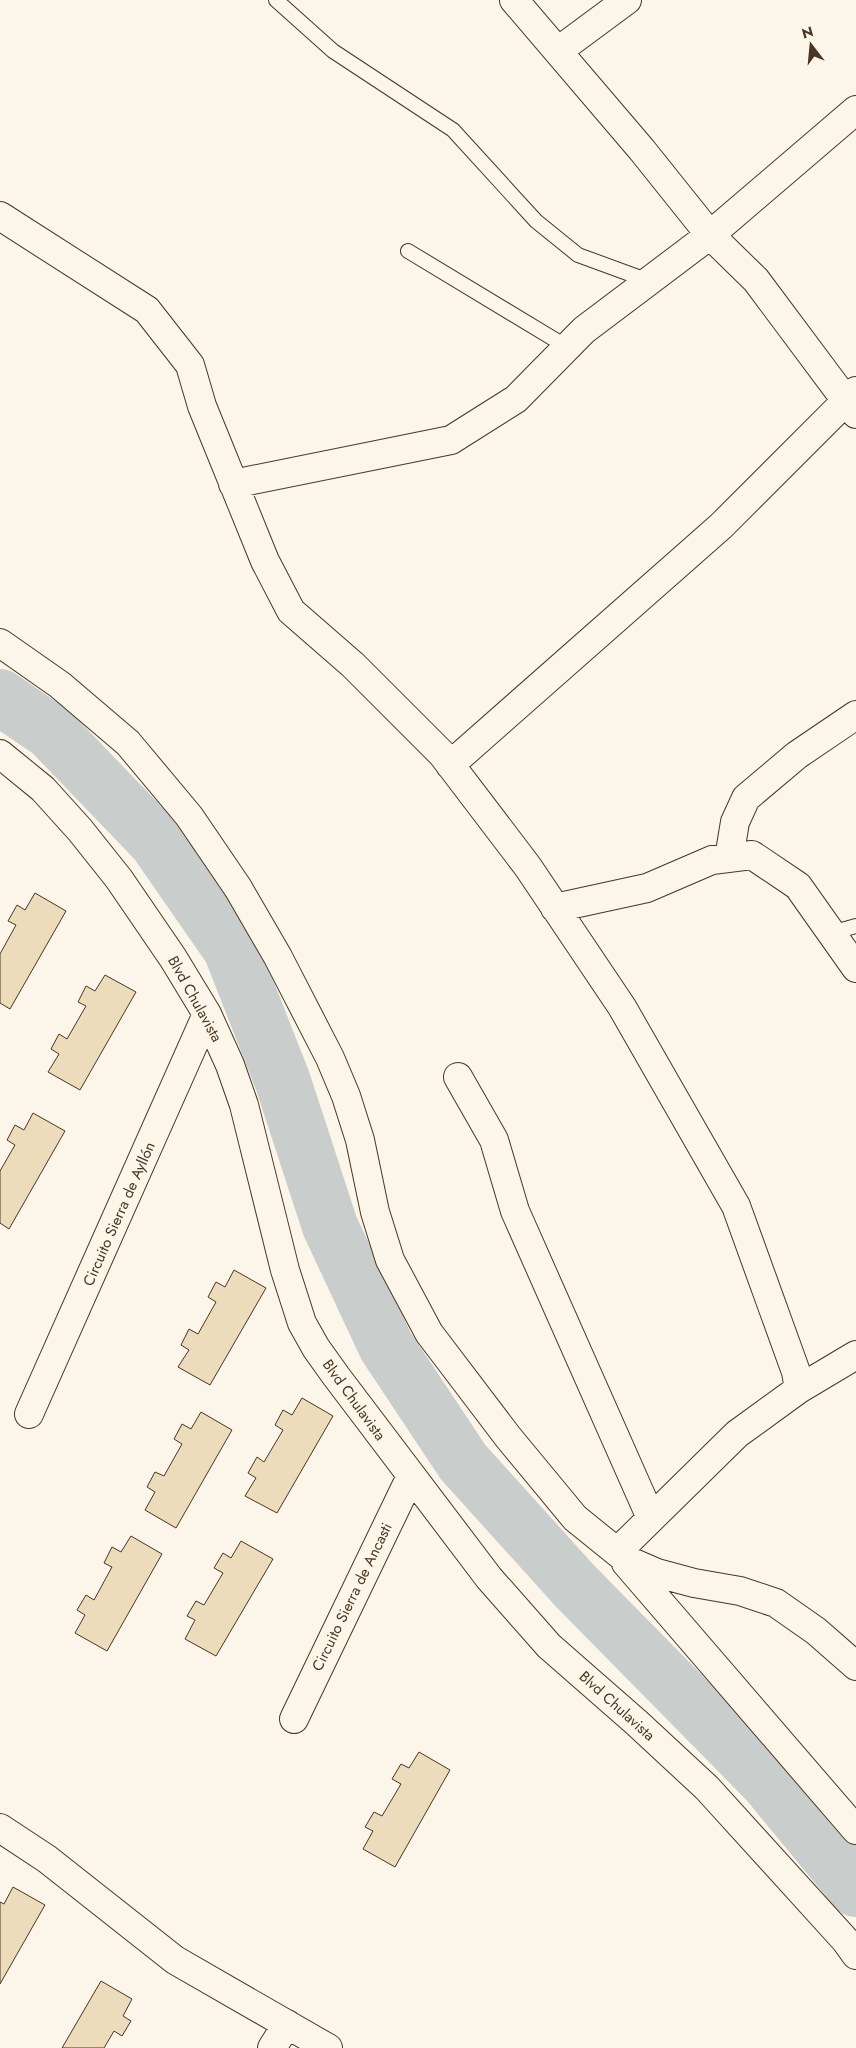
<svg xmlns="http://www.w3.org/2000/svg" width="856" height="2048" font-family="Jost,sans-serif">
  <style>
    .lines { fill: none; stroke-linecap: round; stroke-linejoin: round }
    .river { stroke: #c9cecd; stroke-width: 56 }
    .building { fill: #ecdcbc; stroke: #4a3520 }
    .service-casing { stroke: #4a3520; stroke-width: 16 }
    .minor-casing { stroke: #4a3520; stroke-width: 30 }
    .service { stroke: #fbf6e9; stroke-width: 14 }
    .minor { stroke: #fbf6e9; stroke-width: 28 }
    .labels { text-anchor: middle; stroke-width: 4; stroke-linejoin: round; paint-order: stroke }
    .street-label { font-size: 15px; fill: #4a3520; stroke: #fbf6e9 }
  </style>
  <rect width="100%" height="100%" fill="#fbf6e9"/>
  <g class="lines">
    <path class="river" d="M0,697L51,732L156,841L231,949L283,1082L330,1226L386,1346L463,1462L575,1586L767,1781L856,1889"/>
  </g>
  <path class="building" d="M35,893L66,911L10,1009L0,1003V954L16,925L8,921L17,905L25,910Z
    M105,975L136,992L80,1090L48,1072L59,1054L51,1049L59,1034L67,1039L86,1006L78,1002L86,986L95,991Z
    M33,1113L65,1131L9,1229L0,1223V1171L15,1145L7,1140L15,1125L24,1130Z
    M234,1270L266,1288L210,1385L178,1367L189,1350L181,1345L189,1329L198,1334L216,1302L208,1297L216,1282L225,1287Z
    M302,1398L333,1416L277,1513L245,1496L256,1478L248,1473L257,1457L264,1462L283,1430L275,1425L283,1410L292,1415Z
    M201,1412L232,1430L176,1528L145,1510L155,1492L147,1487L155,1472L164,1476L182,1444L174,1439L182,1424L191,1429Z
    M131,1536L162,1554L107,1651L75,1633L85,1615L77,1610L86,1595L94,1600L112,1567L104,1563L112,1547L121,1552Z
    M241,1541L273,1559L216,1656L185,1639L195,1620L187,1616L196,1601L204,1605L223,1573L214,1568L223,1553L231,1558Z
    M419,1752L450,1770L395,1867L363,1849L373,1831L365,1827L374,1812L382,1816L401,1784L392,1779L401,1764L409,1768Z
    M13,1887L45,1905L0,1984V1902L4,1904Z
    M101,1981L132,1999L123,2016L131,2021L122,2036L114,2031L104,2048H62Z"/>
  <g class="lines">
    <defs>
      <path id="service" d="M276,0L333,51L453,130L536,221L578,255L649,281
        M408,251L567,347
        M831,933L856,926"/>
      <path id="minor" d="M514,0L642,150L710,235L756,280L856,414
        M558,51L627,0
        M0,216L147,310L190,365L202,406L265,561L291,611L353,665L442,754L528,867L622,1007L736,1206L796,1372L799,1389
        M233,484L451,440L516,399L584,330L710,235L856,110
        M0,643L60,685L128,743L189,816L238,888L278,957L330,1058L346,1096L360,1140L375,1212L390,1260L429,1333L508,1437L575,1518L627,1560L657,1573L694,1583L740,1591L776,1603L816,1631L856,1666
        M0,754L43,789L80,830L119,879L173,958L207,1014L230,1065L244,1105L285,1270L302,1323L316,1348L336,1376L489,1578L549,1646L637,1723L707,1788L846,1941L856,1955
        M450,765L721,526L856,391
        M729,858L735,822L746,798L797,755L856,715
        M555,908L647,888L712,860L752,855L798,886L856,968
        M458,1077L494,1140L515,1211L651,1518
        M29,1414L207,1014
        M617,1552L737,1434L799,1389L856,1355
        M626,1563L856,1830
        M294,1719L411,1476
        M0,1828L47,1859L175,1960L328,2048
        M272,2048L287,2024"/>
    </defs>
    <use href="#service" class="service-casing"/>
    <use href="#minor" class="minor-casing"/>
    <use href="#service" class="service"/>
    <use href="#minor" class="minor"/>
  </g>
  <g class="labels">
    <g class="street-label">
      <text transform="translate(195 999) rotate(61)" y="5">Blvd Chulavista</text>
      <text transform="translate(119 1214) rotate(-66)" y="5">Circuito Sierra de Ayllón</text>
      <text transform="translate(354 1400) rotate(54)" y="5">Blvd Chulavista</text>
      <text transform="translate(352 1597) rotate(-64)" y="5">Circuito Sierra de Ancasti</text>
      <text transform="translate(617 1706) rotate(42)" y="5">Blvd Chulavista</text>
    </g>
  </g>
  <g transform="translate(811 45) rotate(344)" stroke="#fbf6e9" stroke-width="4" paint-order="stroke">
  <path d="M0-4L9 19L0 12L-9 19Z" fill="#4a3520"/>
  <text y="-8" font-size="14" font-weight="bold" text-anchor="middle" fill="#4a3520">N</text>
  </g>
</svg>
